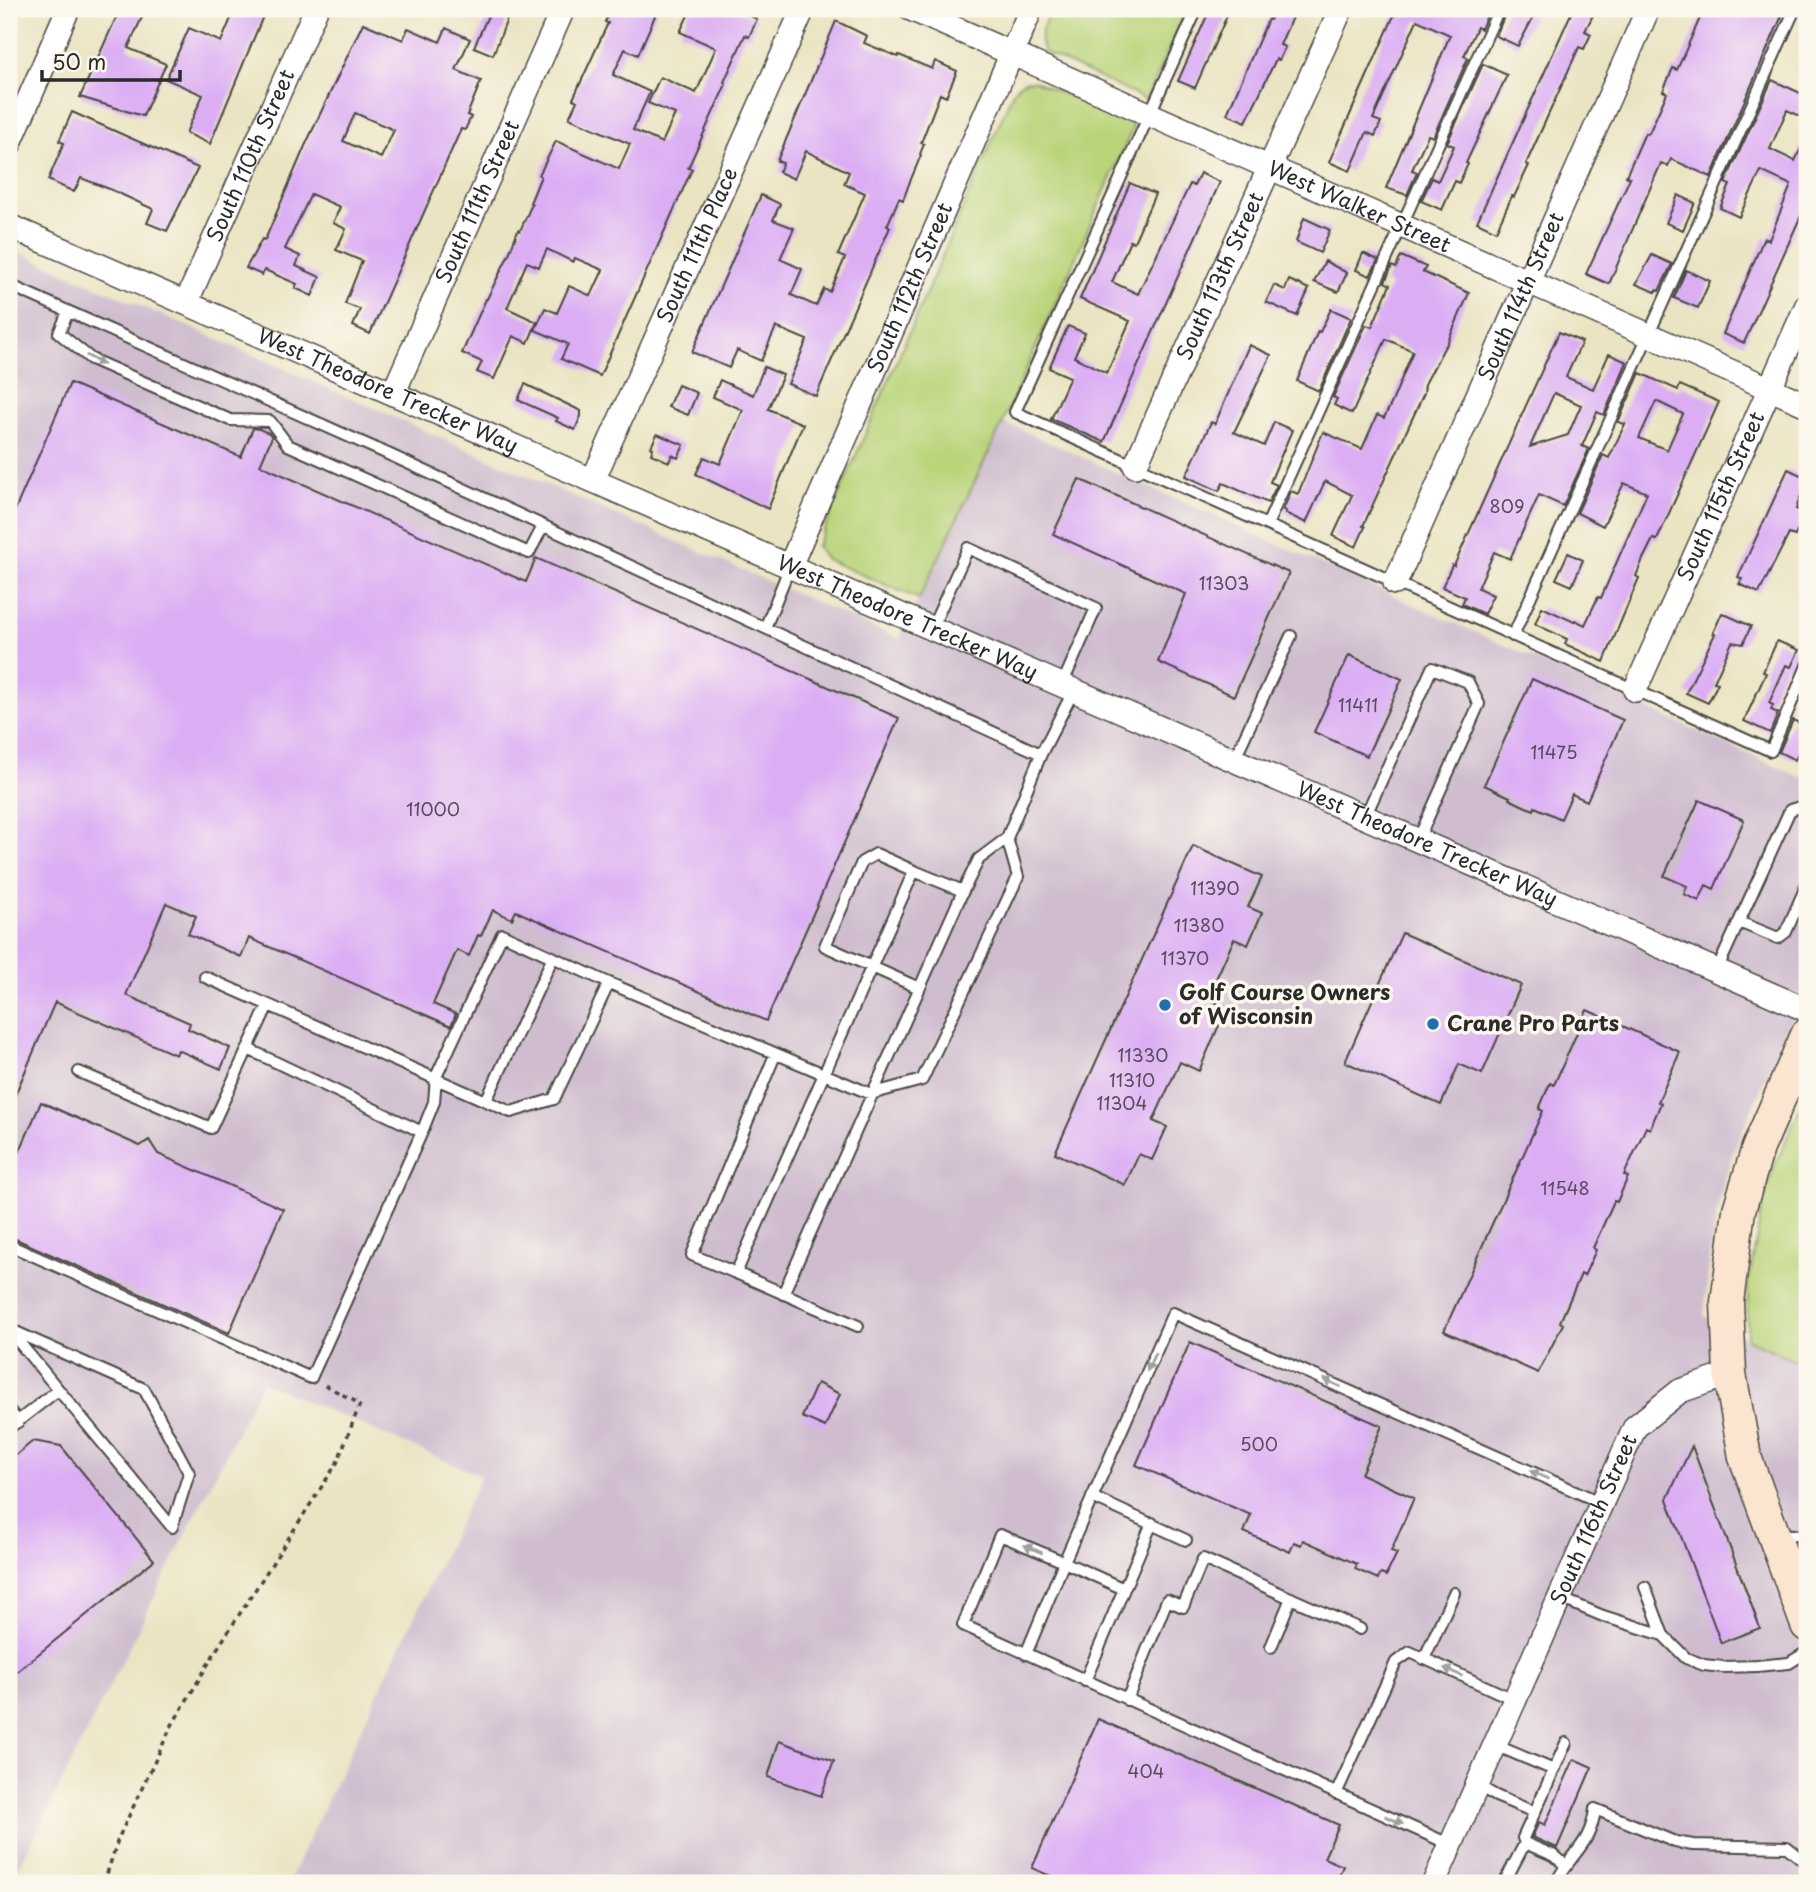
<svg xmlns="http://www.w3.org/2000/svg" width="1816" height="1892" font-family="'Playpen Sans',sans-serif">
  <style>
    .industrial { fill: #cfbdcf }
    .green { fill: #b9d479; stroke: #728052; stroke-width: 2 }
    .building { fill: #dbaef4; fill-rule: evenodd }
    .lines { fill: none; stroke-linecap: round; stroke-linejoin: round }
    .lane-casing { stroke: #484742; stroke-width: 14 }
    .street-casing { stroke: #484742; stroke-width: 26 }
    .secondary-casing { stroke: #484742; stroke-width: 35 }
    .path { stroke: #484742; stroke-width: 3.5; stroke-dasharray: 5 5; stroke-linecap: butt }
    .lane { stroke: #fff; stroke-width: 10 }
    .street { stroke: #fff; stroke-width: 23 }
    .secondary { stroke: #fce5d0; stroke-width: 32 }
    .oneway { fill: #a0a0a0 }
    .poi-dot { fill: #1f6fb2; stroke: #fbf7ec; stroke-width: 2.5 }
    .labels { text-anchor: middle; stroke-width: 7; stroke-linejoin: round; paint-order: stroke }
    .number-label { font-size: 18px; fill: #574c5d }
    .street-label { font-size: 21px; fill: #2b2b2b; stroke: #fbf7ec }
    .poi-label { font-size: 21px; font-weight: bold; fill: #2b2b2b; stroke: #fbf7ec; text-anchor: start }
  </style>
  <rect width="100%" height="100%" fill="#fbf7ec"/>
  <filter id="ink" filterUnits="userSpaceOnUse"><feTurbulence type="fractalNoise" baseFrequency=".0143" numOctaves="2"/><feDisplacementMap in="SourceGraphic" scale="14" xChannelSelector="R" yChannelSelector="G"/><feConvolveMatrix kernelMatrix="1 2 1 2 8 2 1 2 1" color-interpolation-filters="sRGB"/></filter>
  <filter id="wash" filterUnits="userSpaceOnUse"><feTurbulence type="fractalNoise" baseFrequency=".00686" numOctaves="4" result="noise"/><feDisplacementMap in="SourceGraphic" scale="28" xChannelSelector="R" yChannelSelector="G"/><feGaussianBlur stdDeviation="1.57" result="paint"/><feColorMatrix in="noise" values="0 0 0 0 0 0 0 0 0 0 0 0 0 0 0 0 0 1.4 0 .05"/><feComposite in="paint" operator="in"/></filter>
  <g filter="url(#wash)">
    <rect width="100%" height="100%" fill="#ebe4c3"/>
    <path class="industrial" d="M9,248L899,639L1003,422L1807,780V982L1733,1152L1719,1201L1710,1253L1704,1316L1747,1339L1807,1366V1883H288L481,1476L262,1382L11,1883H9Z"/>
    <path class="green" d="M1051,9H1187L1146,100L1046,53C1034,39 1045,23 1051,9Z
      M1025,81H1035L1134,125L1003,422L919,599L825,559L817,546L1013,92L1018,85Z
      M1807,1091V1366L1747,1339L1748,1286L1763,1203L1770,1178Z"/>
    <g id="blocks">
      <path class="building" d="M120,9H134L144,13L128,48L166,64L143,116L80,97Z
        M235,9H266L210,144L186,133L203,95L166,79L189,28L221,42Z
        M491,9H511L493,55L474,47Z
        M611,9H658L638,55L625,49L613,75L650,92L633,130L662,143L675,114L648,103L660,77L696,93L716,48L680,32L691,9H734L757,19L749,37L745,35L724,82L726,84L688,168L692,169L600,376L561,359L568,344L535,330L545,308L557,313L569,286L591,296L603,270L575,258L573,262L547,249L539,267L527,262L507,308L537,322L528,343L513,336L494,379L477,372L482,362L462,353L486,299H487L509,254L518,230L520,231L532,204L530,203L541,176L539,175L556,141L619,169L630,144L569,118L577,101L573,99L608,23L605,22Z
        M1210,9H1230L1195,88L1178,81Z
        M1275,9H1291L1289,13L1293,15L1280,45L1285,47L1279,60L1276,59L1246,122L1227,114L1268,19L1270,20Z
        M1390,9H1490L1481,29L1477,27L1464,56L1468,58L1433,137L1428,135L1412,170L1417,172L1407,195L1386,188L1450,35L1417,20L1373,119L1381,122L1375,136L1367,132L1350,171L1329,162L1396,11Z
        M1507,9H1523L1535,14L1518,46L1496,36Z
        M1573,9H1596L1585,31L1591,34L1584,49L1579,47L1526,164L1529,165L1514,197L1512,196L1496,231L1477,222Z
        M1704,9H1785L1711,177L1671,159L1668,166L1661,163L1609,284L1586,274L1630,178L1626,176L1645,133L1648,134L1650,131L1667,93L1663,91L1673,68L1677,70Z
        M836,21L867,36L864,43L898,57L899,55L932,69L935,61L957,71L946,97L940,94L921,143L924,144L920,154L921,155L909,184L903,200L899,198L887,226L890,227L816,396L788,384L807,340L776,327L761,361L737,350L729,368L692,352L761,195L780,204L773,220L794,228L780,259L802,269L791,295L816,306L824,289L830,292L845,258L838,255L865,193L844,184L849,172L806,151L794,179L779,172L783,163L777,161Z
        M363,23L403,40L408,28L440,42L446,28L470,39L456,70L481,81L467,115L471,117L465,130L461,129L370,334L353,326L360,309L345,304L362,261L336,250L346,229L333,223L340,207L311,194L285,249L300,256L296,266L320,277L312,296L295,288L297,284L265,270L262,275L246,268L262,239L265,240L305,146ZM355,113L394,130L381,158L343,141Z
        M1483,64L1507,75L1466,163L1468,164L1459,183L1455,181L1442,210L1421,201L1432,178L1438,181L1454,146L1447,143Z
        M1772,80L1807,96V119L1787,110L1770,149L1795,161L1807,135V202L1744,343L1723,334L1764,238L1769,240L1791,185L1761,171L1739,217L1720,208L1730,185L1725,183Z
        M72,112L198,168L167,231L147,223L153,209L112,190L81,178L74,192L48,180L64,143L59,141Z
        M1200,173L1220,182L1104,442L1051,419L1070,377L1049,368L1068,326L1085,333L1074,357L1107,373L1130,321L1080,299L1130,183L1155,194L1134,242L1130,241L1112,282L1138,294L1190,184L1194,186Z
        M1678,195L1695,203L1683,230L1666,223Z
        M1304,218L1330,230L1320,253L1296,242Z
        M1363,253L1378,260L1370,276L1356,270Z
        M1652,255L1672,264L1659,291L1656,290L1655,292L1636,284Z
        M1401,256L1426,267L1423,272L1469,293L1446,346H1445L1425,384L1424,393L1363,526L1365,527L1356,547L1333,536L1352,495L1325,481L1306,523L1285,513L1286,511L1283,510L1291,491L1298,494L1323,432L1362,449L1377,415L1384,418L1392,402L1413,351L1386,339L1352,414L1334,405L1337,399L1333,397L1366,325L1372,327L1390,285L1385,282L1392,266L1396,268Z
        M1325,261L1347,273L1338,292L1314,282Z
        M1686,270L1710,281L1698,308L1674,298Z
        M1289,280L1309,289L1297,316L1266,302L1274,285L1285,290Z
        M1331,309L1351,318L1319,391L1297,381L1318,331L1320,332Z
        M1559,332L1582,342L1566,377L1593,389L1609,354L1627,362L1604,415L1597,412L1582,446L1589,449L1563,506L1539,495L1510,559L1494,552L1478,588L1493,595L1484,614L1462,604L1465,597L1442,587L1452,565L1454,566ZM1554,393L1581,405L1568,435L1530,447Z
        M1249,345L1271,355L1234,432L1264,446L1274,422L1292,430L1270,482L1277,485L1268,503L1223,483L1219,491L1186,476L1211,422L1215,424Z
        M764,367L783,375L768,409L803,424L768,509L696,474L704,457L720,464L743,410L713,397L720,380L753,395Z
        M1640,373L1678,390L1680,385L1719,402L1657,540L1653,539L1643,559L1636,576L1639,578L1604,662L1565,644L1567,639L1535,624L1542,607L1574,622L1575,620L1585,625L1598,597L1601,598L1647,493L1624,483L1603,526L1577,513L1603,455L1609,458L1625,424L1618,422ZM1656,401L1683,414L1667,450L1639,438Z
        M70,383L241,457L253,428L259,429L269,433L272,437L260,465L526,582L536,558L899,718L766,1021L516,911L512,919L493,910L481,936L478,935L469,956L457,950L433,1004L456,1014L451,1026L249,938L241,957L188,934L196,916L166,903L126,995L190,1023L188,1029L230,1048L221,1069L178,1050L176,1055L55,1002L9,1109V524Z
        M525,384L581,411V416L575,430L556,421L558,418L518,400Z
        M678,385L697,393L688,415L668,407Z
        M657,434L684,445L678,458L672,455L669,462L651,454L653,448L651,447Z
        M1788,469L1807,478L1796,509L1805,513L1795,536L1789,534L1759,593L1739,584L1742,579L1738,577Z
        M1079,479L1289,573L1234,696L1158,662L1186,594L1053,534Z
        M1568,553L1583,560L1572,586L1556,579Z
        M1722,613L1751,626L1743,644L1732,642L1714,682L1718,683L1708,703L1686,693L1715,634L1713,633Z
        M1777,641L1799,650L1791,667L1786,665L1769,703L1773,705L1771,710L1778,713L1770,733L1744,721L1766,673L1763,672Z
        M1349,655L1402,679L1367,756L1314,732Z
        M1532,679L1623,720L1587,801L1572,794L1561,819L1535,807L1534,810L1526,807L1509,799L1510,797L1484,785Z
        M1793,720L1807,727V733L1795,760L1779,752Z
        M1699,800L1744,820L1714,889L1706,885L1699,901L1684,894L1687,886L1664,876Z
        M1193,846L1262,877L1248,907L1262,913L1248,945L1234,939L1207,999L1227,1007L1199,1071L1180,1062L1153,1121L1167,1127L1152,1160L1139,1154L1125,1185L1055,1153Z
        M1402,933L1521,985L1482,1074L1459,1064L1441,1105L1345,1062Z
        M1587,1010L1680,1052L1658,1102L1661,1103L1650,1129L1646,1127L1624,1175L1628,1177L1617,1202L1614,1201L1593,1248L1596,1250L1584,1276L1581,1274L1560,1322L1563,1324L1538,1373L1444,1331L1543,1111L1539,1109L1550,1083L1554,1085Z
        M41,1102L140,1146L149,1140L158,1154L283,1209L229,1333L9,1236V1176Z
        M1190,1342L1382,1426L1361,1474L1414,1498L1391,1551L1397,1553L1386,1576L1381,1574L1378,1579L1355,1569L1357,1564L1303,1540L1301,1545L1294,1542L1290,1552L1244,1532L1251,1515L1136,1465Z
        M817,1383L840,1394L825,1427L802,1417Z
        M33,1441L61,1446L154,1560L9,1678V1461Z
        M1692,1446L1760,1628L1721,1643L1667,1499Z
        M1098,1719L1339,1825L1324,1858L1343,1866L1336,1883H1066L1032,1868Z
        M779,1741L834,1761L821,1796L768,1777Z
        M1574,1759L1592,1767L1557,1848L1532,1837L1539,1822L1545,1825Z"/>
    </g>
  </g>
  <g filter="url(#ink)">
    <use href="#blocks" fill-opacity="0" stroke="#484742" stroke-width="2"/>
    <g class="lines">
      <defs>
        <path id="lane" d="M1197,9L1015,412L1771,751L1807,666
          M9,285L388,454L765,628
          M68,312L59,333L91,359L230,420L270,421L288,445L529,553L543,526
          M1267,525L1499,9
          M790,566L765,628L1041,754
          M932,628L968,548L1096,608L1062,685
          M1513,636L1795,9
          M1234,760L1291,636
          M1365,817L1432,668L1468,682L1479,704L1418,840
          M914,871L876,854L862,862L825,946L919,988
          M1739,922L1778,938L1786,932L1807,884
          M1717,970L1790,810L1800,807L1807,811
          M205,977L511,1112L554,1099L609,983L871,1094L922,1080L1018,877L1007,838
          M79,1072L211,1128L268,1005
          M486,1101L553,957
          M422,1132L434,1102L436,1077L502,934L609,983
          M9,1245L311,1378L422,1132L248,1049
          M736,1273L692,1255L775,1055
          M783,1294L963,891L979,859L1007,838L1041,754L1074,690
          M858,1326L736,1273L914,871L963,891
          M9,1329L144,1389L189,1473L172,1527
          M9,1330L172,1527
          M9,1410L18,1422
          M9,1428L58,1390
          M1092,1497L1186,1540
          M1779,1534L1807,1536
          M1645,1587L1663,1635L1686,1658L1704,1665L1723,1667L1757,1666L1789,1663L1807,1652
          M1560,1598L1603,1616L1663,1635
          M1271,1647L1291,1598
          M1026,1654L1064,1562L1124,1589
          M1424,1659L1454,1593
          M1085,1681L1152,1523
          M1127,1700L1167,1600L1183,1607L1203,1559L1360,1629
          M1495,1745L1554,1770
          M1477,1785L1496,1796L1534,1812
          M1336,1794L1396,1662L1410,1652L1515,1700
          M1451,1845L963,1625L1000,1535L1064,1562L1173,1313L1602,1503
          M1565,1865L1555,1856L1525,1843L1523,1838L1566,1743
          M1504,1883L1525,1843
          M1556,1883C1570,1853 1591,1846 1595,1809L1675,1842L1693,1845L1787,1847L1807,1863"/>
        <g id="street">
          <path id="s1" d="M911,9L1807,405"/>
          <path d="M9,145L68,9"/>
          <path id="s2" d="M9,226L1807,1010"/>
          <path id="s3" d="M186,303L316,9"/>
          <path id="s4" d="M393,394L563,9"/>
          <path id="s5" d="M1135,466L1341,9"/>
          <path id="s6" d="M593,480L803,9"/>
          <path id="s7" d="M790,566L1031,9"/>
          <path id="s8" d="M1395,583L1648,9"/>
          <path id="s9" d="M1635,690L1807,305"/>
          <path id="s10" d="M1434,1883L1635,1427L1680,1391L1730,1374"/>
        </g>
        <path id="secondary" d="M1807,1035L1758,1148L1739,1210L1727,1302L1730,1374L1745,1457L1807,1625"/>
      </defs>
      <use href="#lane" class="lane-casing"/>
      <use href="#street" class="street-casing"/>
      <use href="#secondary" class="secondary-casing"/>
      <path class="path" d="M104,1883L118,1839L171,1727L217,1649L337,1463L360,1404L321,1383"/>
      <use href="#lane" class="lane"/>
      <use href="#street" class="street"/>
      <use href="#secondary" class="secondary"/>
    </g>
    <defs><path id="oneway-solid" d="M-6-.8H1V-3.2L6.5 0L1 3.2V.8H-6Z" transform="scale(1.75)"/></defs>
    <g class="oneway">
      <use href="#oneway-solid" transform="translate(95 360) rotate(29)"/>
      <use href="#oneway-solid" transform="translate(1151 1362) rotate(114)"/>
      <use href="#oneway-solid" transform="translate(1332 1383) rotate(-156)"/>
      <use href="#oneway-solid" transform="translate(1539 1475) rotate(-156)"/>
      <use href="#oneway-solid" transform="translate(1033 1549) rotate(-157)"/>
      <use href="#oneway-solid" transform="translate(1453 1672) rotate(-156)"/>
      <use href="#oneway-solid" transform="translate(1394 1820) rotate(24)"/>
    </g>
  </g>
  <g class="poi-dot">
    <circle cx="1165" cy="1005" r="7"/>
    <circle cx="1433" cy="1024" r="7"/>
  </g>
  <g class="labels">
    <g class="number-label">
      <text x="1507" y="513">809</text>
      <text x="1224" y="590">11303</text>
      <text x="1358" y="712">11411</text>
      <text x="1554" y="759">11475</text>
      <text x="433" y="816">11000</text>
      <text x="1215" y="895">11390</text>
      <text x="1199" y="932">11380</text>
      <text x="1185" y="965">11370</text>
      <text x="1143" y="1062">11330</text>
      <text x="1132" y="1087">11310</text>
      <text x="1122" y="1110">11304</text>
      <text x="1565" y="1195">11548</text>
      <text x="1259" y="1451">500</text>
      <text x="1146" y="1778">404</text>
    </g>
    <g class="street-label">
      <text dy="7" stroke="none"><textPath href="#s3" startOffset="161">South 110th Street</textPath></text>
      <text dy="7" stroke="none"><textPath href="#s4" startOffset="210">South 111th Street</textPath></text>
      <text dy="7" stroke="none"><textPath href="#s1" startOffset="490">West Walker Street</textPath></text>
      <text dy="7" stroke="none"><textPath href="#s6" startOffset="257">South 111th Place</textPath></text>
      <text dy="7" stroke="none"><textPath href="#s5" startOffset="208">South 113th Street</textPath></text>
      <text dy="7" stroke="none"><textPath href="#s7" startOffset="303">South 112th Street</textPath></text>
      <text dy="7" stroke="none"><textPath href="#s8" startOffset="313">South 114th Street</textPath></text>
      <text dy="7" stroke="none"><textPath href="#s2" startOffset="413">West Theodore Trecker Way</textPath></text>
      <text dy="7" stroke="none"><textPath href="#s9" startOffset="212">South 115th Street</textPath></text>
      <text dy="7" stroke="none"><textPath href="#s2" startOffset="980">West Theodore Trecker Way</textPath></text>
      <text dy="7" stroke="none"><textPath href="#s2" startOffset="1547">West Theodore Trecker Way</textPath></text>
      <text dy="7" stroke="none"><textPath href="#s10" startOffset="397">South 116th Street</textPath></text>
    </g>
    <g class="poi-label">
      <text x="1179" y="1000">Golf Course Owners<tspan x="1179" dy="24">of Wisconsin</tspan></text>
      <text x="1447" y="1031">Crane Pro Parts</text>
    </g>
  </g>
  <rect width="1816" height="1892" fill="none" stroke="#fbf7ec" stroke-width="35"/>
  <path d="M42 70v10h138v-10" fill="none" stroke="#2b2b2b" stroke-width="3.5"/>
  <text x="52" y="70" font-size="21" fill="#2b2b2b" stroke="#fbf7ec" stroke-width="5" paint-order="stroke">50 m</text>
</svg>
